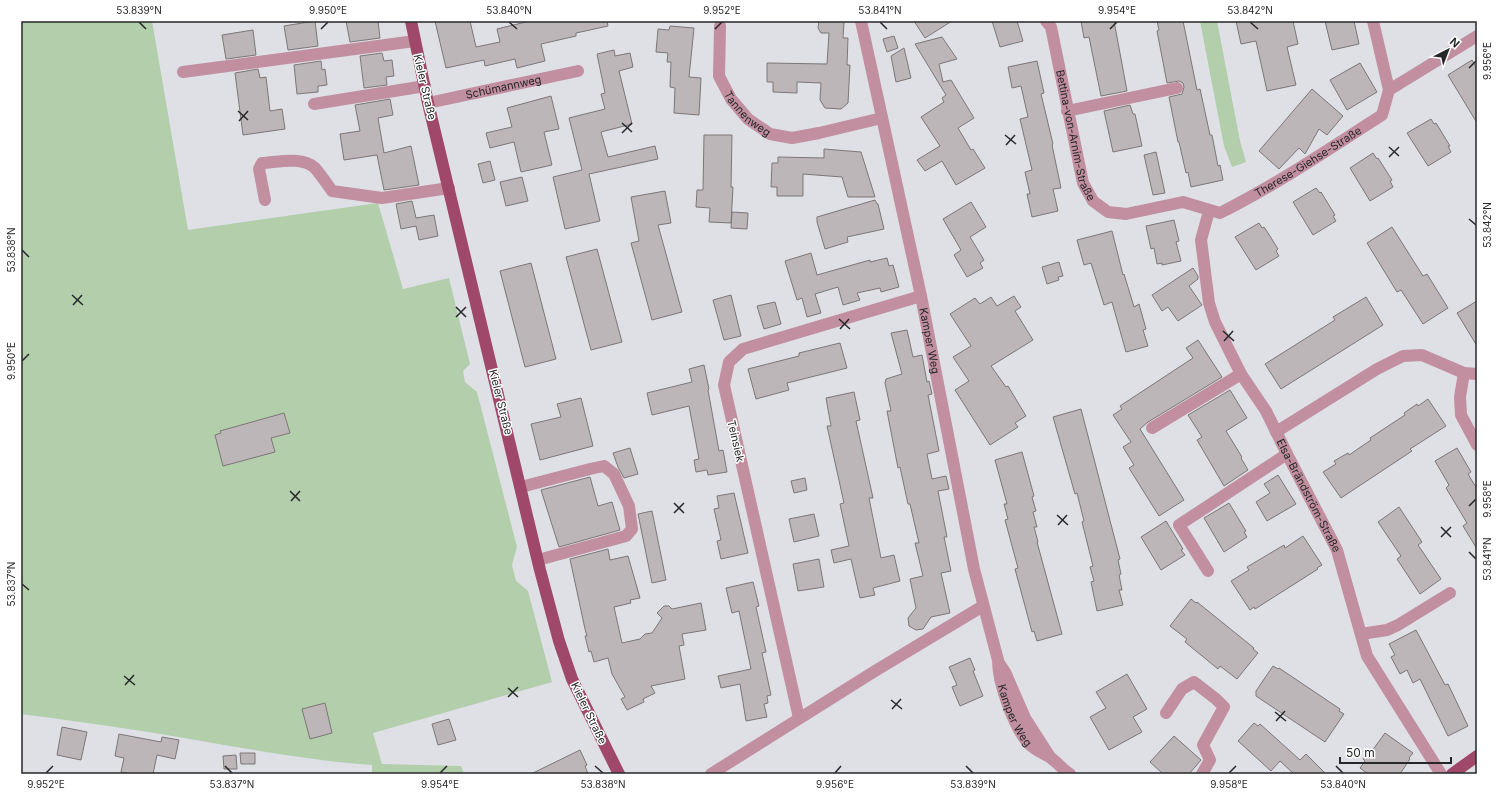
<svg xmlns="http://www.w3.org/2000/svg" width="1498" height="795" font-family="Inter,sans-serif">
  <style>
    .green { fill: #b2ceab }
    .building { fill: #bdb6b8; stroke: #7c7677 }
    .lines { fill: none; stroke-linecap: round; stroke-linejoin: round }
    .minor { stroke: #c18fa0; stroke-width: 12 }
    .major { stroke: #9f486a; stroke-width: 12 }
    .ticks { fill: none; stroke: #262729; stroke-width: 1.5 }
    .labels { text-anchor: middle; stroke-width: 3; stroke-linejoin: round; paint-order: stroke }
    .street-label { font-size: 11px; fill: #262729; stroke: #fff }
    .neatline { fill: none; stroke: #262729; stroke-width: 1.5 }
    .ticks-label { font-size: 10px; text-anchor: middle; fill: #262729 }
  </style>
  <rect width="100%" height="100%" fill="#dee0e6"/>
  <path class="green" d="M21,21H152L188,230L378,203L403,289L449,278L470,364L463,371L465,382L477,392L517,547L512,565L516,581L528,591L552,682L373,733L382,764L461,766L464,774H372V765C292,759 214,742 135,730C97,724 59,719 21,714Z
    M1200,21H1217L1240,141L1246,162L1232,167L1224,146Z"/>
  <path class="building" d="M315,21L318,46L288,50L284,26Z
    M346,21H378L380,38L350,42Z
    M435,21H470L476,47L500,42L497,29L530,21H607L608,26L576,33V36L541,44L545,61L517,68L515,59L485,66L484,60L446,68Z
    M819,21H844L843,38H848L847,65H850L848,103L841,109L825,108L820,100L821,83L797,82V93L773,92V82H767V63L827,64L829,33H821L818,28Z
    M914,21H952L925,38Z
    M992,21H1017L1023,41L1000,47Z
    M1081,21H1114L1127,91L1101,96L1089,37L1084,38Z
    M1157,21H1183L1197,90L1200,89L1210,135H1212L1218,166L1220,165L1223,180L1191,187L1188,172L1186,173L1179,142H1178L1169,97L1182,94L1184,87L1183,83L1179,81L1167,83L1157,31L1159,30Z
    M1236,21H1293L1298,44L1287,47L1296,85L1267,91L1256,41L1241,44Z
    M1325,21H1354L1359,44L1332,50Z
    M670,26L694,28L689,77L701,78L699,115L674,113L675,88L670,87L671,62H667L668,53L656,52L658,29L669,30Z
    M253,30L256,55L226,59L222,35Z
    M894,36L898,48L887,52L883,39Z
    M942,37L957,59L939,64L943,82L951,80L974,118L958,128L971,150L973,149L985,168L956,185L942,161L925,171L917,160L940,146L921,117L944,102L942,98L946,95L915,44Z
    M904,48L911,78L896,82L891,56Z
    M614,50L615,56L630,53L633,67L619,71L632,124L601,132L608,157L655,146L658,159L589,174L600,221L565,229L553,177L582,170L569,118L605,109L601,94L605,93L597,54Z
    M382,53L384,61L392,60L394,76L386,77L387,85L364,88L360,56Z
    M1472,60L1477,69V123L1448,75Z
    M321,61L322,70L325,69L327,85L318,86V92L297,94L294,65Z
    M1037,61L1044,93L1041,94L1053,144L1052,145L1061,188L1053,189L1058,211L1032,217L1027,194H1030L1025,172L1032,170L1020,119L1028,117L1021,86L1012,88L1008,67Z
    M1360,63L1377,92L1347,110L1330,80Z
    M258,69L260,78L266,77L270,111L282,109L285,129L243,135L235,73Z
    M1312,89L1343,116L1327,135L1319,129L1305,154L1299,148L1279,169L1259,151Z
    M551,96L559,129L544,132L552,165L521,172L514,142L490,148L486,133L512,127L507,108Z
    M390,99L393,115L378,118L384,153L411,146L419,185L384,190L377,155L344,160L340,134L360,131L355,105Z
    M1130,105L1133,114H1135L1142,146L1113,152L1104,111Z
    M1431,119L1434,124L1436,123L1450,146H1448L1451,152L1428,166L1407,133Z
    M704,135H732L731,187H733L731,223L709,222L710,208L696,207L697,190H703Z
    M824,149L861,152L875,197H848L842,177L803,174V196H777V187H771L772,163H778V157L824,158Z
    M1156,152L1165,193L1153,195L1144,155Z
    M1373,153L1377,159L1378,158L1392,180L1390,181L1393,187L1370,201L1350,168Z
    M490,161L495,180L483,183L478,164Z
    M522,177L528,201L506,206L500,182Z
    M1316,188L1320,193L1321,192L1335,215L1333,216L1336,221L1313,235L1293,202Z
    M665,191L671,223L658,225L682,312L652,320L631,243L639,241L631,197Z
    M875,200L877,204H878L884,229L847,237L848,242L825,249L817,222V217Z
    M412,201L416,218L434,215L438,236L419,240L416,226L401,229L396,204Z
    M971,202L986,227L970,237L984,260L980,263L983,268L967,277L954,255L961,250L943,219Z
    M732,212L748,213L747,229L731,228Z
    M1174,220L1179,241L1176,242L1181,261L1162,265V263L1157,264L1154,248L1151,249L1146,226Z
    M1259,223L1262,228L1264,227L1268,233L1278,249L1276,251L1279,256L1256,270L1235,237Z
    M1392,227L1423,276L1427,274L1448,308L1423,324L1401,290L1397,292L1367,243Z
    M1112,231L1123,275L1124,274L1134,307L1139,304L1146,329L1143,330L1148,346L1126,352L1112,302L1104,305L1091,263L1084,265L1077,240Z
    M597,249L622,342L591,350L566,257Z
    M811,253L817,275L870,260V262L887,258L889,266L893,265L899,287L881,292L880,288L857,293L860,300L843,305L838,287L815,294L821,313L807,317L802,298L797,300L785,261Z
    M1059,262L1063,276L1058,277L1059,280L1047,284L1042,267Z
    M531,263L556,359L525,367L500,271Z
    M1193,268L1198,276V279L1189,286L1202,305L1178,321L1168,307L1162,311L1152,295Z
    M731,295L741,336L724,340L713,300Z
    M1014,296L1021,307L1015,311L1033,340L991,366L1006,387L1008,386L1026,416L1015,423L1018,427L990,445L955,390L969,381L953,357L971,346L950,314L975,298L980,304L991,297L997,306Z
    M1366,297L1383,325L1281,389L1265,364L1335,320L1333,317Z
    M1477,301V346L1457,313Z
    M775,302L781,324L764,329L757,306Z
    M907,330L913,357L922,355L927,382L929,381L932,394L928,395L939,451L927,454L932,479L946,476L949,489L938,491L947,537H944L951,571L941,573L950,613L931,617L923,629L916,630L909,626L908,618L916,608L910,579L923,576L915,543H919L910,504H908L900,467L898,468L887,411H891L885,383L886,379L902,374L891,333Z
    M1198,340L1222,377L1148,422L1140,429L1184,500L1159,516L1129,468L1134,465L1123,447L1131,442L1113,415L1122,409L1120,406L1193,358L1186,348Z
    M840,343L847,368L787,383L789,390L756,399L748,369L799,356V353Z
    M704,365L709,389L708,390L719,451L723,450L727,472L708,475L707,470L696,472L694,460L699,459L689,406L652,415L647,393L692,382L689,369Z
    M1230,390L1247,418L1226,431L1242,457L1241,458L1248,470L1224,486L1197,440L1202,437L1188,415Z
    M854,392L860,420L856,421L873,498H869L881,558L894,555L900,581L873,588L875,595L860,598L851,559L834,563L831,550L849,546L840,504L844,503L827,426H831L826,398Z
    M581,398L593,446L540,460L531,424L561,417L557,404Z
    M1428,399L1446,426L1410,449L1412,451L1341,498L1323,472L1336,464L1334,461L1348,453L1349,455L1371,440L1370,438L1405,415L1404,413L1417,404L1418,406Z
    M1081,409L1120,559L1118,560L1121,574L1119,575L1122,590H1119L1123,605L1097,611L1091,582L1094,581L1090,567L1093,566L1082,522L1084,521L1077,493L1075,494L1053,417Z
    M284,413L290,433L271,438L275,452L223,466L215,435L221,433L220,431Z
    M630,448L638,474L624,478L618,467L613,453Z
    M1457,448L1471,472L1468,474L1477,489V549L1463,526L1467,523L1446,488L1449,485L1435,461Z
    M1022,452L1034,496L1032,497L1036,511L1033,512L1037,527H1034L1038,542H1037L1062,634L1037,641L1034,631L1032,632L1015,569L1018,568L1005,520L1008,519L1004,504H1007L995,460Z
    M1278,475L1296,504L1267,521L1256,502L1270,493L1264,484Z
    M590,477L598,506L612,502L620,530L559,547L541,490Z
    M805,478L807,490L794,493L791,481Z
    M734,493L748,553L721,559L717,541L721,540L714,509L719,508L717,496Z
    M1229,503L1246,531L1244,532L1247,537L1224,552L1204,518Z
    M1399,507L1422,542L1418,545L1441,579L1420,594L1397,559L1401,556L1378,522Z
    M652,511L666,580L652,583L638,514Z
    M814,514L819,536L794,542L789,519Z
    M1166,521L1183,549L1181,550L1185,555L1161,570L1141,537Z
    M1303,536L1322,565L1317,568L1318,569L1255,609L1254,607L1250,610L1231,581L1249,570L1247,567L1284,545L1285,548Z
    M608,549L610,560L628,556L640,598L630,600L631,603L614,607L622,643L640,639L645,634L652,633L662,618L657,613L664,606H669L672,609L701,603L706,630L682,634L684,645L679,646L685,679L651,686L655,693L643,699L644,702L627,710L621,699L625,697L612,674L608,658L594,662L591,651L589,652L585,636H587L585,629L570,559Z
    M819,559L824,587L798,591L793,564Z
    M753,582L759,606L756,607L766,652L762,653L771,695L767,696L768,703L764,704L767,717L746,721L740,684L721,688L718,676L751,669L739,611L732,613L726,588Z
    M1191,599L1196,603L1197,602L1254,648L1253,649L1258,653L1237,679L1220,666L1218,669L1185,642L1187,639L1170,626Z
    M1416,630L1445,685L1448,684L1468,726L1448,736L1420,679L1413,683L1407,670L1400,674L1391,657L1395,655L1389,644Z
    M970,658L975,670L973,671L983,696L960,706L952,687L957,685L949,667Z
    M1273,666L1278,669L1279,668L1340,709L1339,711L1344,714L1325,742L1256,696V691Z
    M1127,674L1147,709L1133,717L1142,732L1109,750L1090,717L1106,708L1096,692Z
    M325,703L332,733L310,739L302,709Z
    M449,719L456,740L438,745L432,724Z
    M1254,723L1258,726L1260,724L1300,760L1306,754L1326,774H1294L1280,761L1271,771L1238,741Z
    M62,727L87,732L81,760L57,755Z
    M1385,733L1413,753L1409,758L1410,759L1400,774H1368L1360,768L1365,761L1363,759L1370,749L1372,751Z
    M119,734L161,742L162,737L179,740L175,759L157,755L153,774H131L121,772L124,758L115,756Z
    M1174,736L1201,760L1189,774H1163L1150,762Z
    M580,750L587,765L585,766L588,774H531Z
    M240,753H255V764H241Z
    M236,755L237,769H224L223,756Z"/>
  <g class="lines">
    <g class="minor">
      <path id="s1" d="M861,21L921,296L974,569L998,660C998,683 1013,725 1028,743C1034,750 1043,753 1051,758C1058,763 1063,770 1070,774"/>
      <path id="s2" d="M1046,21L1051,27L1083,183L1093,201L1108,212L1126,214L1183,202L1220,213C1276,185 1329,149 1382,115L1389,90L1373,21"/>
      <path id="s3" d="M720,26L719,76L731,99L748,119L770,134L792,138L819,133L882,118"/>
      <path d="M183,72L415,41"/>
      <path d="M1389,90L1477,36"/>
      <path id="s4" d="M428,103L578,71"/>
      <path d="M314,104L425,86"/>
      <path d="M1067,111L1177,88"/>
      <path d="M265,200L259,169L262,163C279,162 302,156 315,168C321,175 327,184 332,191L382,198L449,188"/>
      <path id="s5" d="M1209,211L1201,240L1209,303L1215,322L1241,374L1266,411L1287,454L1337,550L1367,656L1441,774"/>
      <path d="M1464,373L1460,397L1461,415L1477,445"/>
      <path d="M1152,428L1241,374"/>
      <path d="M1276,432L1377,369L1403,356L1422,355L1464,373L1477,374"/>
      <path d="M521,487L590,469L604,466L614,474L629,506L632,529L626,536L538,560"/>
      <path d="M1208,571L1179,525L1287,454"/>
      <path d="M1361,634L1387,630L1398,625L1450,593"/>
      <path d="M999,663L1005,672L1025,718L1050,757"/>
      <path d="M1166,713L1182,689L1194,682L1216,699L1224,707L1203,745L1210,760L1202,774"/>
      <path d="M799,718L724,385L729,362L743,349L921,296"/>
      <path d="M711,774L875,671L983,606"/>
    </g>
    <path class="major" d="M411,21L428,103L540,570L559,641L572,679L619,774
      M1452,774L1477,756"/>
  </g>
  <path class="ticks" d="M139,22L146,29M509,22L517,29M880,22L887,29M1250,22L1258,29M321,29L328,22M715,29L722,22M1110,29L1117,22M1469,68L1476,61M238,111L248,120M239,121L248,111M622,123L632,132M622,133L632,123M1005,135L1016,144M1006,145L1015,135M1389,147L1399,156M1389,157L1399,147M1469,219L1476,225M22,250L29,257M72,295L83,305M73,305L82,295M456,307L466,317M456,317L466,307M839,319L850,329M840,329L849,319M1223,331L1234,341M1224,341L1233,331M22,361L29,354M290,491L300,501M291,501L300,491M674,503L684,513M1469,506L1476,499M674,513L684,503M1057,515L1068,525M1058,525L1067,515M1441,527L1451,537M1441,537L1451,527M1469,552L1476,559M22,584L29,590M124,676L135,685M125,685L134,675M508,688L518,697M508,697L518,687M891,700L902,709M892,709L901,699M1275,712L1286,721M1276,721L1285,711M225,766L232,773M595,766L603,773M966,766L973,773M1336,766L1343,773M46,773L53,766M440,773L447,766M835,773L841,766M1229,773L1236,766"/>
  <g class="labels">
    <g class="street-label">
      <text transform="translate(425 87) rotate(77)" y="4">Kieler Straße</text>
      <text dy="4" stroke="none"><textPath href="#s4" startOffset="77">Schümannweg</textPath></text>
      <text dy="4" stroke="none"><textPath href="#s3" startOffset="98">Tannenweg</textPath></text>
      <text dy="4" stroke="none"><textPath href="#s2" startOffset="119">Bettina-von-Arnim-Straße</textPath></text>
      <text dy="4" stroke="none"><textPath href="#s2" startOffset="423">Therese-Giehse-Straße</textPath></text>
      <text dy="4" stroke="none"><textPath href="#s1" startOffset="327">Kamper Weg</textPath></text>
      <text transform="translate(501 402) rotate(76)" y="4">Kieler Straße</text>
      <text transform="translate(736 441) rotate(77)" y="4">Teinsiek</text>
      <text dy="4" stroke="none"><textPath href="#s5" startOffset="311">Elsa-Brändström-Straße</textPath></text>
      <text transform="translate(589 713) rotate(64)" y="4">Kieler Straße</text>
      <text dy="4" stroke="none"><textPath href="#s1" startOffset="712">Kamper Weg</textPath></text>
    </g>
  </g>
  <rect width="1498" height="795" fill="none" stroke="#ffffff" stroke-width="44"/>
  <g transform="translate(1448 50) rotate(42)" stroke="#ffffff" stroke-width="3" paint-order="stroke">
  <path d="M0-3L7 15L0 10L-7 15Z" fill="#262729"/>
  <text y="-6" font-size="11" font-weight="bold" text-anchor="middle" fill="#262729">N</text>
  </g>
  <path d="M1340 757v6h111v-6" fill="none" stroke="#262729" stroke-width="2"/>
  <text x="1346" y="757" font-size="12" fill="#262729" stroke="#ffffff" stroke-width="3" paint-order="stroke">50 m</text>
  <rect x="22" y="22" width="1454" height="751" class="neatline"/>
  <g class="ticks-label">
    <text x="139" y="14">53.839°N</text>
    <text x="328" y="14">9.950°E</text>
    <text x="509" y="14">53.840°N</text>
    <text x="722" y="14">9.952°E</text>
    <text x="880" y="14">53.841°N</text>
    <text x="1117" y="14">9.954°E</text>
    <text x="1250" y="14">53.842°N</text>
    <text transform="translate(1487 61) rotate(-90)" y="4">9.956°E</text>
    <text transform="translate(1487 225) rotate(-90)" y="4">53.842°N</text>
    <text transform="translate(11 250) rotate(-90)" y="4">53.838°N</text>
    <text transform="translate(11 361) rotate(-90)" y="4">9.950°E</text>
    <text transform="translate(1487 499) rotate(-90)" y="4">9.958°E</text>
    <text transform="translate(1487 559) rotate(-90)" y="4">53.841°N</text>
    <text transform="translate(11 584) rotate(-90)" y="4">53.837°N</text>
    <text x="46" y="788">9.952°E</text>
    <text x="232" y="788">53.837°N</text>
    <text x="440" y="788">9.954°E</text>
    <text x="603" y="788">53.838°N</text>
    <text x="835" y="788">9.956°E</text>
    <text x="973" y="788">53.839°N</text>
    <text x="1229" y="788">9.958°E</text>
    <text x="1343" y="788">53.840°N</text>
  </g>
</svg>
